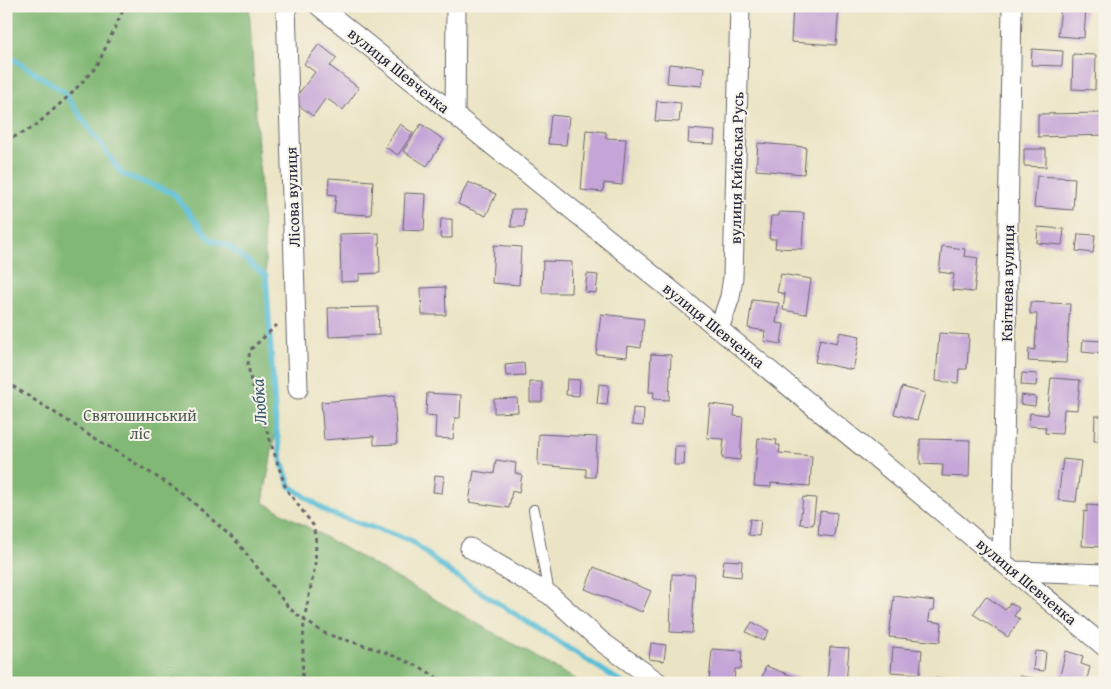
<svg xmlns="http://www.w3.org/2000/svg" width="1111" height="689" font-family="'Gentium Book Plus',serif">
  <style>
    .forest { fill: #81b874; stroke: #526d58 }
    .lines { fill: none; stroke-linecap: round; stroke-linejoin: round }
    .stream { stroke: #59bed7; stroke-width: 5.5 }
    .building { fill: #c5a5d7 }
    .lane-casing { stroke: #68666b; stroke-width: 12 }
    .street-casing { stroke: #68666b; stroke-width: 21 }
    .path { stroke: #68666b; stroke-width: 3; stroke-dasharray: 4 4; stroke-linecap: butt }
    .lane { stroke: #fff; stroke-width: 10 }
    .street { stroke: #fff; stroke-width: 19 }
    .labels { text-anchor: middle; stroke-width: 4; stroke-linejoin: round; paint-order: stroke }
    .street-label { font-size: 16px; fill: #22223b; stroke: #f7f3e8 }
    .park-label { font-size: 16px; fill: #485852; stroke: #f7f3e8 }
    .water-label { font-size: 18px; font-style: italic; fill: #355972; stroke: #f7f3e8 }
  </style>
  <rect width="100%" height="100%" fill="#f7f3e8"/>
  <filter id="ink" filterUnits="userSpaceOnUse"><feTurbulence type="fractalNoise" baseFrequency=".02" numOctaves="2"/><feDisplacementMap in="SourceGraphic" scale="10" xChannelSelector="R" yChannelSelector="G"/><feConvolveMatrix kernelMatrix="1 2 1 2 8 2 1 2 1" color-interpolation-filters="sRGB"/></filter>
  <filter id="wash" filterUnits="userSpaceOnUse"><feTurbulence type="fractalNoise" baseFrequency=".0096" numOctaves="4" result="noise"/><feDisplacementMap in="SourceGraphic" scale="20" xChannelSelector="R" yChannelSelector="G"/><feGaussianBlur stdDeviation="1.12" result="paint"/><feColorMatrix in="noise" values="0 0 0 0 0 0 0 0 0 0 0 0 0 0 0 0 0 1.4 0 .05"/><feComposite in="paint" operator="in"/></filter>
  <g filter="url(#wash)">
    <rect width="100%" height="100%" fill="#ebe4c4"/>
    <path class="forest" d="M6,6H249L276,428L263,502L582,683H6Z"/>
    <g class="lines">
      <path class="stream" d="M6,51L10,57L63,91L122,174L173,193L210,239L228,246L266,276L276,428L282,463L290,486L329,513L410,540L451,573L623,683"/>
    </g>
    <g id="blocks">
      <path class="building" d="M793,6H839L836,45L791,42Z
        M1061,6H1086L1084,38L1058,36Z
        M319,44L337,58L330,66L359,88L343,110L326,98L313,116L293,101L315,72L304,64Z
        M1032,49L1063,51L1062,66L1031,65Z
        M1073,54L1096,55L1095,90L1072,89Z
        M669,64L704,67L702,86L667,83Z
        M657,101L681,103L679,122L655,121Z
        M1105,113V135L1038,137V114Z
        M551,115L569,117L566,145L548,144Z
        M400,124L413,133L398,155L385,147Z
        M421,124L444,140L427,166L403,151Z
        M689,129L715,131L714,144L688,143Z
        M586,130L606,132V138L626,139L622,185L604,183L603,192L581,190Z
        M758,143L806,147L804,174L756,170Z
        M1024,149H1046V167L1024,166Z
        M1037,176L1075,178L1073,210L1034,207Z
        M329,178L373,181L371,215L334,213L336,195L328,194Z
        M468,182L496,194L486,216L458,204Z
        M405,193L426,194L424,231L403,230Z
        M512,209H525L524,227H511Z
        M779,212L804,213L802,249L775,248L776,239H769L771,216H779Z
        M441,219H452V238H440Z
        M1038,227L1064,229L1062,245L1037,243Z
        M379,233L380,273L359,274V281L341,282L340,234Z
        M1078,234L1095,235L1093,253L1076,251Z
        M494,245L521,247L519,285L492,283Z
        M942,246L965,249L964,256L978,258L974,292L952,290L954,274L939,272Z
        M543,261L572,262L571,293H542Z
        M587,274L598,275L596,293L585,292Z
        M781,274L811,279L806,314L783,310L785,294L777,292Z
        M445,287L446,315H422L421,288Z
        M752,300L779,303L776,323L784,324L781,344L764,341L765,331L748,328Z
        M1030,302L1070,304L1066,363L1028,361L1029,349L1035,350L1037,314H1030Z
        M378,307L379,335L329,337L328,308Z
        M601,314L644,319L641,348L628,346L627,357L596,354Z
        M840,332L860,336L853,370L815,362L820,339L837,343Z
        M939,333L969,335L967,369H959L958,383L936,381Z
        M1083,340L1104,341L1103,354L1082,352Z
        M651,354L671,355L669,400L653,399L654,392H649Z
        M524,363L525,375L506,376L505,365Z
        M1022,373L1037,374L1036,386L1021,385Z
        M1051,378L1080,380L1077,410L1064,409L1062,434L1045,433L1046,427L1029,426L1030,413L1047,415Z
        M567,379L580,380L579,396L566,395Z
        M530,382H542V402H530Z
        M599,384L609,385L607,405L597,404Z
        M902,387L925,393L917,420L894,414Z
        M427,393L461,395L460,418H455L453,439L435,438L436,416L426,415Z
        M1021,395L1036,397L1035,406L1020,404Z
        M394,396L397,444L374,445V436L324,440L321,402Z
        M517,398L518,412L494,413V399Z
        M710,404L735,407L734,416L743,417L740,460L722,458L724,439L707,438Z
        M633,408L644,409L643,426L632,425Z
        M1095,416H1105V441H1094Z
        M539,434L597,437L595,477H586V469L538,465Z
        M758,438L777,440L776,445H780L779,453L812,456L810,486L771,483V487L754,486Z
        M920,439L970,440L969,477L942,476L943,465L920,464Z
        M675,446H685L684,465H674Z
        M1063,459L1081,461L1076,502L1058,500Z
        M496,460L516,463L515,473L522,475L519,493L512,491L509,508L469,502L474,471L494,474Z
        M435,475L444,476L442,493L433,492Z
        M803,497L816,498L813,525L800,524Z
        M1087,505L1101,506V513H1105V547L1082,546L1084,511L1087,512Z
        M820,511L837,513L834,537L818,535Z
        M750,519L761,520L759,536L748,535Z
        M724,560L742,561L741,577L722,575Z
        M594,567L651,591L642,612L585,589Z
        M672,574L695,575L692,633L670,632Z
        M894,596L935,601L934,610H930L929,621L942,623L940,642L889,637Z
        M986,596L1005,610L1010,603L1019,608L1014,616L1020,619L1008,637L973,614Z
        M752,622L769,631L763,641L746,632Z
        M651,643L666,645L664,661L649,659Z
        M830,647L849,648L846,683H827Z
        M893,647L922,650L920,674L891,672Z
        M712,649L742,651L741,669H735L734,683L709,682Z
        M1035,651L1046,652L1044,671L1033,670Z
        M1066,651L1083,656L1081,664L1090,667L1086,683H1058Z
        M766,666L805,681L804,683H760Z
        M1019,676L1034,678V683H1018Z
        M893,677L918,679V683H893Z
        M921,677L963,680V683H921Z"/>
    </g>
  </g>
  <g filter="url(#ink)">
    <use href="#blocks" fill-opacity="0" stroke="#68666b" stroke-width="1"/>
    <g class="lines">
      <defs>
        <path id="lane" d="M534,510L549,594"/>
        <path id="street" d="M286,6L298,389
          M319,6C583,217 845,431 1105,647
          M455,115L456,6
          M719,329L730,297L733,277L740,6
          M470,548L550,595L602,642L659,683
          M1002,560L1012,6
          M1014,571L1105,574"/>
      </defs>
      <use href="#lane" class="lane-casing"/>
      <use href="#street" class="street-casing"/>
      <path class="path" d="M6,141L34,127L71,94L97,66L125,6
        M277,325L250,350L248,364L251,382L286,489L313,525L316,541L315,566L304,620L302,683
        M6,382L184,494L238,543L289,608L304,620L326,634L382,651L420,667L436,677L440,683"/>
      <use href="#lane" class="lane"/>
      <use href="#street" class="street"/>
    </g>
  </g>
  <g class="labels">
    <g class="street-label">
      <text transform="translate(399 70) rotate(39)" y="6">вулиця Шевченка</text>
      <text transform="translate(736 168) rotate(-89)" y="6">вулиця Київська Русь</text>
      <text transform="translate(292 197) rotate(-92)" y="6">Лісова вулиця</text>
      <text transform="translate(1007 283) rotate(-89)" y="6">Квітнева вулиця</text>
      <text transform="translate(714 325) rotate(39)" y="6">вулиця Шевченка</text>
      <text transform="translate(1027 581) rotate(40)" y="6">вулиця Шевченка</text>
    </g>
    <g class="park-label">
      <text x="140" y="421">Святошинський<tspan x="140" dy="18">ліс</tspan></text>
    </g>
    <g class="water-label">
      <text transform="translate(259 402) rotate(-94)" y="6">Любка</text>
    </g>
  </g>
  <rect width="1111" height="689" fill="none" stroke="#f7f3e8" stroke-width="25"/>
</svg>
